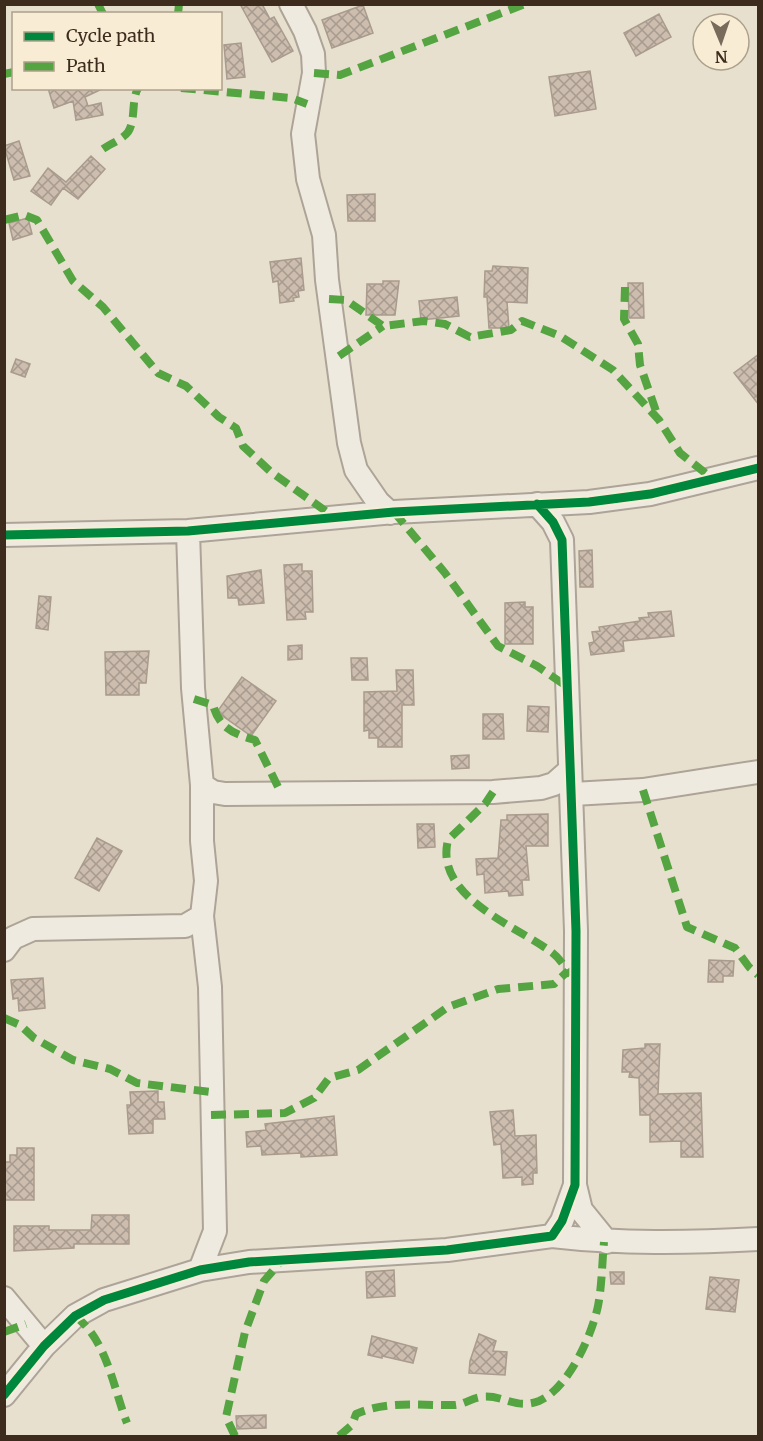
<svg xmlns="http://www.w3.org/2000/svg" width="763" height="1441" font-family="Merriweather,serif">
  <style>
    .building { fill: url(#building-cross-hatch); stroke: #a99b8d; stroke-width: 1.5 }
    .lines { fill: none; stroke-linecap: round; stroke-linejoin: round }
    .minor-casing { stroke: #ada497; stroke-width: 26 }
    .minor { stroke: #efeae0; stroke-width: 22 }
    .quiet { stroke: #54a441; stroke-width: 8; stroke-dasharray: 15 8; stroke-linecap: butt }
    .cycleway-casing { stroke: #f8edd4; stroke-width: 13 }
    .cycleway { stroke: #00873e; stroke-width: 9 }
  </style>
  <defs>
    <pattern id="building-cross-hatch" width="8" height="8" patternUnits="userSpaceOnUse" patternTransform="scale(1.5)"><rect width="8" height="8" fill="#ccbdaf"/><path d="M0 0l8 8M0 8l8-8" fill="none" stroke="#a79a8e"/></pattern>
  </defs>
  <rect width="100%" height="100%" fill="#e8e0ce"/>
  <path class="building" d="M240,4H262L270,19L274,17L293,51L272,62Z
    M363,5L373,33L332,48L322,20Z
    M659,14L671,37L636,56L624,33Z
    M241,43L245,77L227,79L224,45Z
    M590,71L596,109L555,116L549,77Z
    M48,88H104L85,97L88,106L101,103L103,115L76,120L73,101L54,108Z
    M19,141L30,176L14,180L4,146Z
    M91,156L105,169L78,199L63,188L51,205L31,191L48,168L66,182Z
    M375,194V221H348L347,195Z
    M28,218L32,234L13,240L9,223Z
    M301,258L304,290L298,291L299,297L293,298L294,301L280,303L278,281L273,282L270,262Z
    M493,266L528,268L527,303L507,302L509,328H489L487,297H484L485,271H492Z
    M383,281H399L395,315H366L367,284H383Z
    M628,283H643L644,318H629Z
    M457,297L459,316L421,320L419,301Z
    M759,354V405L734,373Z
    M16,359L30,364L25,377L11,372Z
    M592,550L593,587H580L579,551Z
    M302,564V571H312L313,612H305L306,619L287,620L284,565Z
    M261,570L264,603L239,605L238,598H228L227,576Z
    M39,596L51,597L48,630L36,628Z
    M525,602V607H533V644H505V603Z
    M671,611L674,636L623,641L624,651L591,655L589,643L594,642L592,632L600,631L599,627L640,621L639,618L649,617L648,613Z
    M302,645V659L288,660V646Z
    M149,651L146,683H139V695H106L105,652Z
    M351,658H367L368,680H352Z
    M396,670H413L414,705H402V747H378V738H369V730L364,731V692L397,691Z
    M242,677L276,701L251,736L217,712Z
    M528,706L549,707L548,732L527,731Z
    M483,714H503L504,739H483Z
    M469,755V768L452,769L451,756Z
    M548,814V846H526L529,880H522L523,895L509,896L508,891L485,893L484,874L477,875L476,859L498,858L501,820H507V815Z
    M417,824H434L435,847L418,848Z
    M97,838L122,851L99,891L75,878Z
    M709,960L734,961L733,976H723V982H708Z
    M43,978L45,1008L19,1011L18,998L13,999L11,980Z
    M645,1044H660L658,1094L701,1093L703,1157H681V1141L650,1142V1115H640L639,1078L629,1077L630,1072H622L623,1050L645,1048Z
    M158,1091V1102H164L165,1119H153V1133L129,1134L127,1105H131L130,1092Z
    M513,1110L515,1136L536,1135L537,1173H533V1184L522,1185V1177L503,1178L501,1144L494,1145L490,1112Z
    M334,1116L337,1155L301,1157V1153L262,1155L261,1146L247,1147L246,1132L266,1130L265,1124Z
    M17,1148H34V1200H4V1162H10V1155H17Z
    M92,1215H129V1244H74V1248L14,1251V1226H49V1230H91Z
    M394,1270L395,1296L367,1298L366,1272Z
    M610,1272H624V1284H611Z
    M710,1277L739,1280L735,1312L706,1309Z
    M479,1334L496,1341L493,1351L507,1352L505,1375L469,1373L470,1361Z
    M372,1336L417,1348L413,1363L382,1356V1358L368,1355Z
    M266,1415V1428L237,1429L236,1416Z"/>
  <g class="lines">
    <defs>
      <path id="minor" d="M291,4L305,31L313,54L314,73L303,134L308,179L324,235L327,280L349,443L356,470L378,502L390,513
        M4,535L188,531L394,512L589,502L650,494L758,468
        M202,785L213,792L225,794L493,792L541,788L554,784L570,770
        M573,794L643,790L758,772
        M4,950L13,938L33,929L185,926L202,916L206,881L202,841V785L193,688L188,531
        M575,1185L581,1210L607,1242
        M552,1236C622,1244 688,1243 758,1239
        M200,1270L215,1231L210,987L202,916
        M4,1298L44,1346
        M4,1395L44,1346L75,1316L104,1300L200,1270L249,1262L447,1250L552,1236L562,1221L575,1185L576,931L562,540L553,522L537,504"/>
    </defs>
    <use href="#minor" class="minor-casing"/>
    <use href="#minor" class="minor"/>
    <path class="quiet" d="M98,4L103,14
      M178,14L179,4
      M314,73L340,75L525,4
      M4,74L14,72
      M181,88L291,98L307,104
      M103,149C110,144 123,139 128,132C136,120 131,101 138,88
      M4,220L24,215L37,220L73,281L103,307L158,373L186,386L219,417L236,428L243,446L271,472L334,517
      M625,287L624,319L638,344L640,365L657,414
      M329,299L346,300L383,326L424,321L445,324L470,337L511,330L522,321L560,336L613,370L659,420L680,453L713,479
      M339,356L383,326
      M394,512L445,573L498,646L537,666L569,688
      M194,699L213,705C219,728 234,734 255,740L281,793
      M643,790L687,927L735,948L749,967L758,975
      M493,792L485,804L448,840C434,896 514,925 550,951C559,957 564,966 571,975
      M4,1018L20,1025L34,1038L73,1060L110,1069L137,1083L211,1092
      M211,1115L285,1113L314,1098L329,1078L358,1070L448,1007L498,989L554,984L568,971
      M75,1316C107,1340 113,1387 127,1423
      M4,1332L26,1324
      M235,1436L226,1417L245,1332L264,1281L282,1260
      M339,1436L352,1425L356,1414C388,1400 421,1406 455,1405C465,1404 472,1398 481,1397C503,1394 515,1410 539,1401C568,1389 592,1335 598,1306C602,1285 602,1263 604,1242"/>
    <defs>
      <path id="cycleway" d="M4,535L188,531L394,512L589,502L650,494L758,468
        M4,1395L44,1346L75,1316L104,1300L200,1270L249,1262L447,1250L552,1236L562,1221L575,1185L576,931L562,540L553,522L537,504"/>
    </defs>
    <use href="#cycleway" class="cycleway-casing"/>
    <use href="#cycleway" class="cycleway"/>
  </g>
  <rect width="763" height="1441" fill="none" stroke="#3d2c1e" stroke-width="12"/>
  <rect x="12" y="12" width="210" height="78" fill="#f8edd4" stroke="#ada08b" stroke-width="1.5"/>
  <rect x="24" y="32" width="30" height="9" fill="#00873e" stroke="#ada08b" stroke-width="1.5"/>
  <text x="66" y="42" font-size="18" fill="#3d2c1e">Cycle path</text>
  <rect x="24" y="62" width="30" height="9" fill="#54a441" stroke="#ada08b" stroke-width="1.5"/>
  <text x="66" y="72" font-size="18" fill="#3d2c1e">Path</text>
  <g transform="translate(721 42) rotate(178)"><circle r="28" fill="#f8edd4" stroke="#ada08b" stroke-width="1.5"/>
  <path d="M0-4.5L10 22L0 15L-10 22Z" fill="#796b5c"/>
  <text y="-9" font-size="16" font-weight="bold" text-anchor="middle" fill="#3d2c1e">N</text>
  </g>
</svg>
